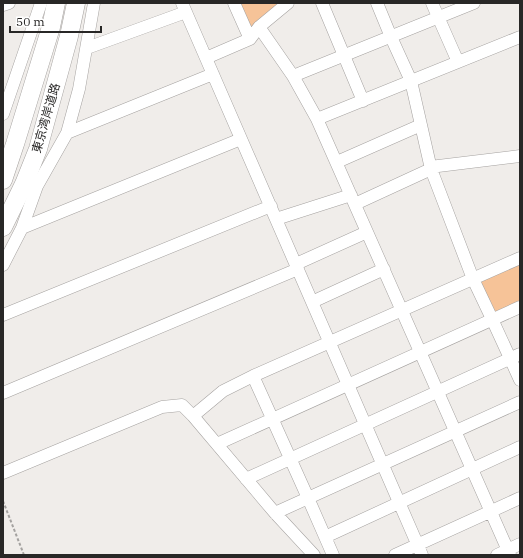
<svg xmlns="http://www.w3.org/2000/svg" width="523" height="558" font-family="'IBM Plex Serif','Noto Sans JP',serif">
  <style>
    .green { fill: #f6c398 }
    .lines { fill: none; stroke-linecap: round; stroke-linejoin: round }
    .minor-casing { stroke: #a5a2a0; stroke-width: 13 }
    .highway-casing { stroke: #a5a2a0; stroke-width: 19 }
    .path { stroke: #a4a2a0; stroke-width: 2; stroke-dasharray: 3 2; stroke-linecap: butt }
    .minor { stroke: #fff; stroke-width: 12 }
    .highway { stroke: #fff; stroke-width: 18 }
    .labels { text-anchor: middle; stroke-width: 3; stroke-linejoin: round; paint-order: stroke }
    .street-label { font-size: 12px; fill: #282726; stroke: #fff }
  </style>
  <rect width="100%" height="100%" fill="#f0edea"/>
  <path class="green" d="M234,3H288L250,39Z
    M520,258V307L492,319L473,279Z"/>
  <g class="lines">
    <defs>
      <path id="minor" d="M182,3L422,555
        M234,3L250,39
        M322,3L363,101
        M377,3L391,37L411,81L431,169L473,279L492,319L520,380
        M432,3L458,62
        M3,5L9,3
        M259,27L293,76L317,119L510,555
        M87,48L186,12
        M206,58L250,39L259,27L288,3
        M293,76L474,3
        M3,114L41,3
        M317,119L520,37
        M67,133L213,74
        M337,162L421,125
        M430,167L520,156
        M355,204L431,169
        M276,219L351,195
        M22,228L241,139
        M296,264L367,232
        M3,265L22,228L37,186L67,133L79,89L94,3
        M312,302L384,269
        M3,315L271,206
        M253,376L308,498L333,555
        M3,393L298,269
        M193,416L223,391L253,376L520,258
        M217,444L520,307
        M3,473L162,407L182,405L193,416L275,513L314,555
        M246,479L520,354
        M275,513L520,402
        M325,537L520,447
        M395,555L520,498
        M497,555L520,544"/>
      <path id="highway" d="M3,180L15,144L51,27L56,3
        M3,227L24,184L38,149L69,36L76,3"/>
    </defs>
    <use href="#minor" class="minor-casing"/>
    <use href="#highway" class="highway-casing"/>
    <path class="path" d="M3,501L24,555"/>
    <use href="#minor" class="minor"/>
    <use href="#highway" class="highway"/>
  </g>
  <g class="labels">
    <g class="street-label">
      <text transform="translate(46 118) rotate(-74)" y="4">東京湾岸道路</text>
    </g>
  </g>
  <rect width="523" height="558" fill="none" stroke="#282726" stroke-width="8"/>
  <path d="M10 26v6h91v-6" fill="none" stroke="#282726" stroke-width="2"/>
  <text x="16" y="26" font-size="12" fill="#282726" stroke="#ffffff" stroke-width="3" paint-order="stroke">50 m</text>
</svg>
